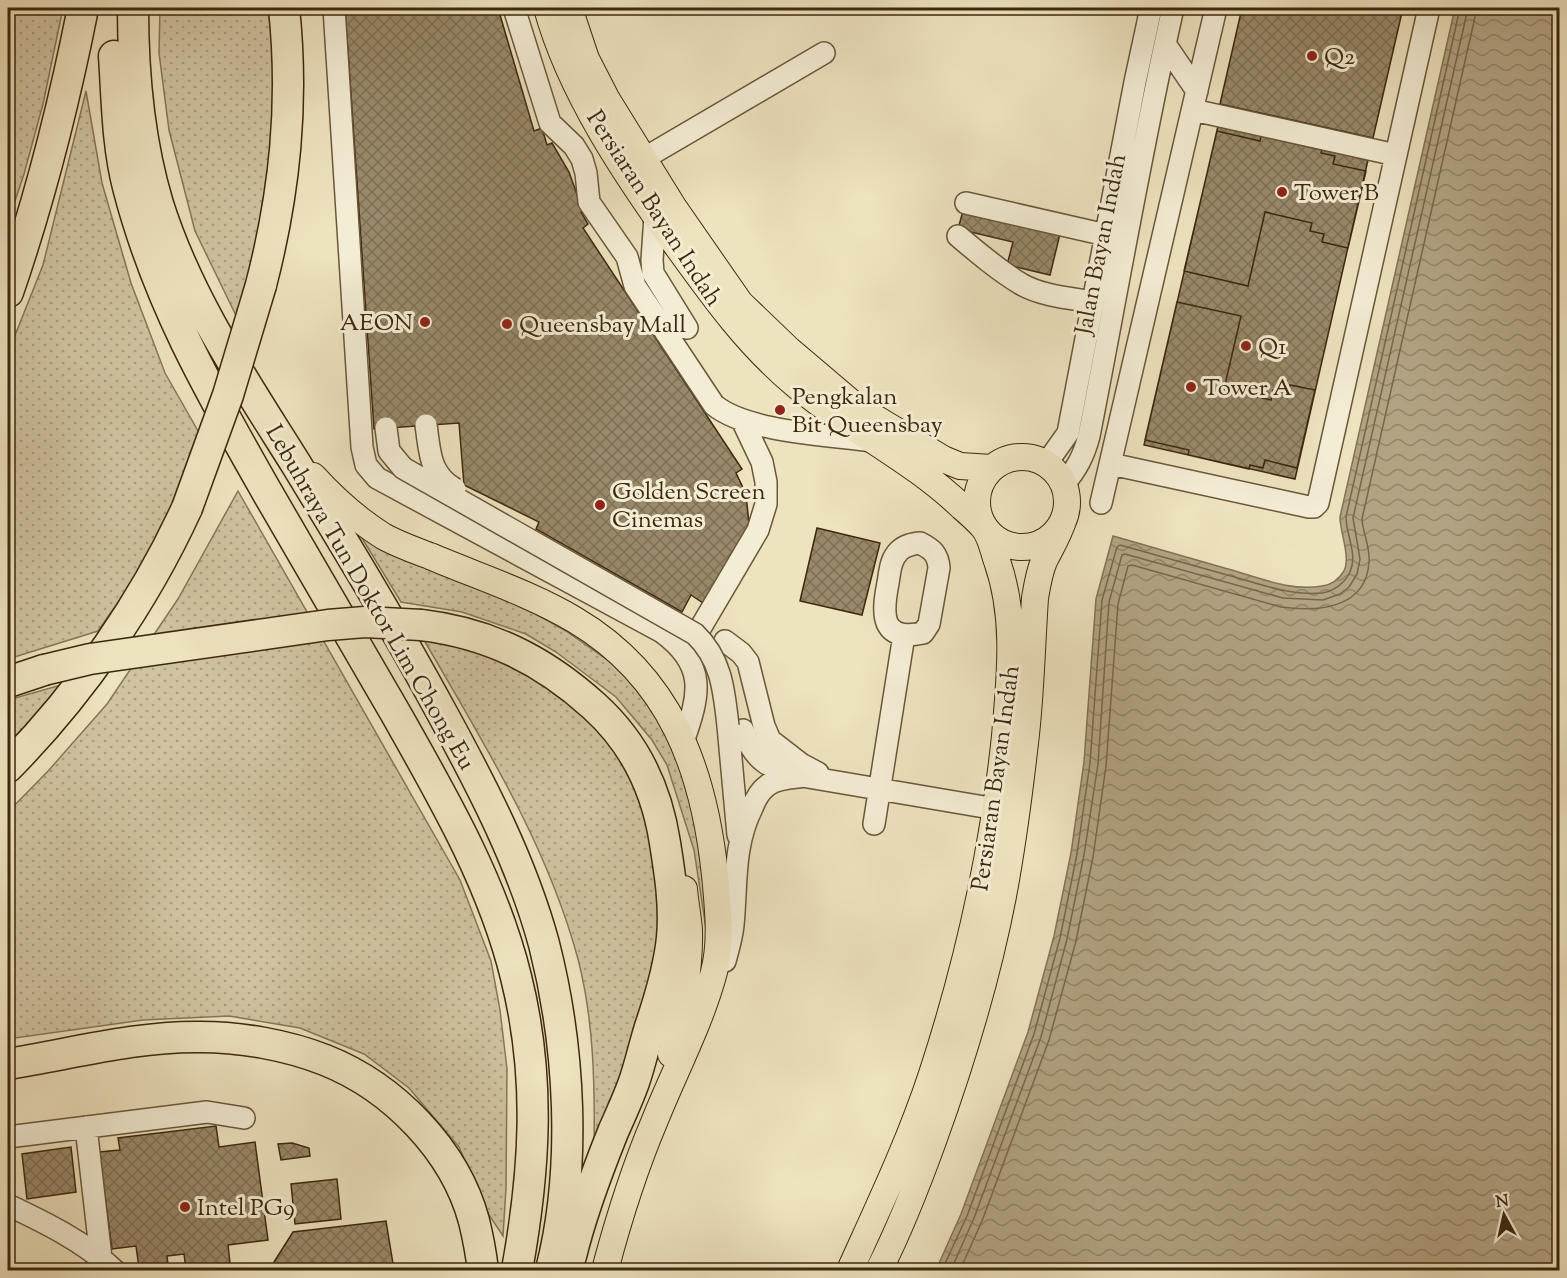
<svg xmlns="http://www.w3.org/2000/svg" width="1567" height="1278" font-family="'Sorts Mill Goudy',serif">
  <style>
    .grass { fill: url(#grass-dots); stroke: #867658; stroke-width: 1.5 }
    .water { fill: url(#water-waves); stroke: #837254; stroke-width: 1.5 }
    .lines { fill: none; stroke-linecap: round; stroke-linejoin: round }
    .shore { stroke: #786648; stroke-width: 1.5 }
    .building { fill: url(#building-cross-hatch); stroke: #3d280e; stroke-width: 1.5 }
    .minor-casing { stroke: #69573a; stroke-width: 24 }
    .major-casing { stroke: #3d280e; stroke-width: 28 }
    .highway-casing { stroke: #3d280e; stroke-width: 33 }
    .minor { stroke: #f4edd5; stroke-width: 21 }
    .major { stroke: #eee3bf; stroke-width: 26 }
    .highway { stroke: #eee3bf; stroke-width: 30 }
    .minor-bridge-casing { stroke: #69573a; stroke-width: 24; stroke-linecap: butt }
    .highway-bridge-casing { stroke: #3d280e; stroke-width: 33; stroke-linecap: butt }
    .minor-bridge { stroke: #f4edd5; stroke-width: 21 }
    .highway-bridge { stroke: #eee3bf; stroke-width: 30 }
    .poi-dot { fill: #8f2418; stroke: #f4edd5; stroke-width: 2 }
    .labels { text-anchor: middle; stroke-width: 6; stroke-linejoin: round; paint-order: stroke }
    .poi-label { font-size: 24px; fill: #3d280e; stroke: #f4edd5; text-anchor: start }
    .street-label { font-size: 24px; fill: #3d280e; stroke: #f4edd5 }
  </style>
  <defs>
    <pattern id="grass-dots" width="8" height="8" patternUnits="userSpaceOnUse" patternTransform="scale(1.5)"><rect width="8" height="8" fill="#d0c3a1"/><path d="M2 2h.1M6 6h.1" fill="none" stroke="#aa9e82" stroke-width="1.8" stroke-linecap="round"/></pattern>
    <pattern id="water-waves" width="16" height="10" patternUnits="userSpaceOnUse" patternTransform="scale(1.5)"><rect width="16" height="10" fill="#b2a383"/><path d="M0 5q4-4 8 0t8 0" fill="none" stroke="#92856a"/></pattern>
    <pattern id="building-cross-hatch" width="8" height="8" patternUnits="userSpaceOnUse" patternTransform="scale(1.5)"><rect width="8" height="8" fill="#99896a"/><path d="M0 0l8 8M0 8l8-8" fill="none" stroke="#7e7056"/></pattern>
  </defs>
  <rect width="100%" height="100%" fill="#eee3bf"/>
  <filter id="stains"><feTurbulence type="fractalNoise" baseFrequency=".00333" numOctaves="4"/><feColorMatrix values="0 0 0 0 .2 0 0 0 0 .09 0 0 0 0 .02 0 0 0 .5 -.17"/></filter>
  <radialGradient id="worn" r=".72"><stop offset=".6" stop-color="#630" stop-opacity="0"/><stop offset="1" stop-color="#630" stop-opacity=".3"/></radialGradient>
  <path class="grass" d="M8,8H63L43,104L24,174L8,222Z
    M160,8H268L272,39L274,124L262,244L244,332L195,231L169,130L159,53Z
    M86,91L102,183L131,283L165,373L202,438L164,537L98,631L8,659V353L43,265Z
    M238,491L460,880L491,961L500,1010L507,1069L506,1188L503,1236L489,1215L459,1147L409,1088L364,1054L300,1028L229,1016L143,1020L8,1039V812L49,770L107,704L178,599Z
    M360,535L534,613L566,631L616,666L642,695L669,732L698,830L708,929H706L694,850L667,765L652,740L616,697L556,652L526,634L462,612L401,602Z
    M424,640L479,652L507,662L547,686L594,724L623,758L646,813L663,904L649,1000L594,1149C595,1086 594,1021 578,959C547,844 483,742 424,640Z
    M75,681L8,754V700Z"/>
  <path class="water" d="M1455,8H1559V1270H936L961,1214L1028,1032L1054,936L1071,853L1084,762L1096,599L1113,536C1151,547 1190,558 1228,569C1258,577 1291,592 1322,586C1332,585 1339,579 1344,571C1351,557 1340,533 1340,517Z"/>
  <g class="lines">
    <path class="shore" d="M942,1270L967,1216L1034,1034L1060,938L1077,854L1090,763L1102,600L1117,547L1120,545C1157,555 1194,566 1231,576C1260,584 1291,596 1322,593C1334,591 1345,583 1350,572C1358,554 1346,535 1346,517L1460,8
      M951,1270L974,1218L1041,1037L1067,939L1084,855L1098,764L1109,602L1122,555L1125,554L1283,598L1323,600L1340,594L1349,587L1357,574L1360,559L1353,518L1468,8
      M960,1270L982,1221L1049,1040L1076,941L1093,857L1106,766L1118,604L1128,566L1132,565L1281,607C1318,612 1367,609 1369,561C1370,546 1363,534 1362,519L1477,8"/>
  </g>
  <path class="building" d="M345,8H498L534,131L542,128L547,145L552,143L569,172L583,211L581,212L588,224L583,228L742,469L736,473L746,494L749,524L709,607L691,595L682,612L536,529L539,522L464,485L459,423L374,429Z
    M1242,8H1403L1373,138L1220,104Z
    M1218,126L1368,160L1295,479L1144,445Z
    M1217,131L1260,141L1261,136L1322,150L1321,153L1335,156L1333,164L1366,171L1348,248L1322,242L1324,234L1310,231L1312,223L1265,212L1248,286L1184,271Z
    M963,211L1060,234L1050,275L1007,265L1013,242L958,229Z
    M1177,302L1241,316L1224,389L1271,400L1273,390L1288,393L1290,385L1315,390L1297,468L1265,460L1263,468L1250,465L1249,469L1188,455L1189,450L1145,440Z
    M817,528L880,543L862,615L800,601Z
    M216,1126L219,1147L255,1142L268,1240L228,1245L230,1263L186,1269L184,1254L167,1256L168,1264L139,1268L136,1246L112,1249L99,1152L120,1150L118,1138Z
    M292,1143L309,1148L310,1156L281,1160L278,1144Z
    M71,1147L76,1192L27,1199L22,1154Z
    M337,1179L341,1219L295,1224L291,1184Z
    M386,1221L394,1270H275L274,1262L293,1232Z"/>
  <g class="lines">
    <defs>
      <path id="minor" d="M334,8L362,447L366,465L377,478L662,632C707,665 700,694 683,742
        M514,8L550,123L574,146L582,159L586,173L589,202L627,257L635,286L714,405C747,432 828,435 872,441
        M1165,44L1197,91
        M1193,110L1396,155
        M643,159L824,53
        M966,203L1106,235
        M655,216L652,260L653,273L687,328
        M958,236C978,253 998,270 1021,284C1042,296 1069,298 1093,302
        M1046,464L1068,433L1135,82L1151,8
        M1111,464L1309,507H1314L1318,503L1429,8
        M1063,485C1077,469 1084,455 1089,436C1117,293 1141,149 1173,8
        M1101,503L1216,8
        M920,543C932,549 938,554 939,568L929,624L923,633C880,642 882,614 888,583C890,572 890,560 899,551C905,545 912,544 920,543Z
        M725,641L741,653L748,662L764,726L770,740L801,764L818,773
        M688,649L758,530L766,504V482L762,462L742,420
        M728,726L738,835
        M743,730C755,763 771,769 802,776L996,809
        M874,824L904,635
        M725,961C728,950 732,937 733,925C737,884 733,846 752,808C755,800 761,790 768,785C776,779 789,778 799,777
        M86,1127L101,1258
        M8,1137L207,1112L244,1118
        M8,1205C44,1222 85,1242 114,1270"/>
      <path id="major" d="M547,8C570,92 626,175 677,246C713,296 748,345 796,385C849,430 912,459 962,507C969,513 977,520 983,527C991,536 993,550 997,561C1017,618 1010,677 1005,736C993,851 968,964 932,1074C910,1141 879,1206 850,1270
        M569,8L586,59L606,98L674,208L740,303L789,350L855,406L943,459L960,466L992,468
        M977 502a45 45 0 1 1 90 0a45 45 0 1 1-90 0Z
        M313,476C334,499 356,519 383,536C397,544 414,550 430,556C477,576 532,594 575,620C671,677 704,770 715,875C718,907 722,941 714,972C700,1024 675,1070 655,1120C635,1167 618,1221 605,1270
        M671,1054C681,1014 690,972 689,930C688,916 685,902 684,889
        M879,1270C900,1229 917,1185 933,1141C962,1061 987,979 1003,896C1013,843 1020,788 1026,734C1031,689 1032,643 1035,598C1037,586 1039,573 1044,561C1051,547 1059,534 1064,518"/>
      <path id="highway" d="M133,8C133,73 139,141 158,204C188,299 244,381 296,464C346,546 396,628 442,713C482,786 522,863 544,944C570,1046 577,1168 551,1270
        M114,56C117,100 117,144 128,187C157,300 210,392 267,492C310,566 353,640 396,714C443,797 493,883 516,977C541,1077 535,1170 517,1270
        M261,285C285,192 294,103 284,8
        M8,292C40,199 64,104 83,8
        M421,625C489,633 543,660 594,706C634,742 657,790 665,843C670,874 675,906 672,938C669,967 661,994 652,1021C645,1041 641,1062 634,1082C628,1099 620,1116 613,1132C597,1172 581,1214 571,1256
        M8,682L44,670
        M8,767C81,693 144,602 187,508
        M8,1064C71,1054 136,1036 200,1037C241,1037 287,1045 325,1060C393,1087 455,1150 474,1221C478,1237 481,1254 483,1270"/>
    </defs>
    <use href="#minor" class="minor-casing"/>
    <use href="#major" class="major-casing"/>
    <use href="#highway" class="highway-casing"/>
    <use href="#minor" class="minor"/>
    <use href="#major" class="major"/>
    <use href="#highway" class="highway"/>
    <defs>
      <path id="minor-bridge" d="M426,425C430,452 429,474 455,489
        M386,428L389,451L403,468L695,634C722,660 724,691 728,726"/>
      <path id="highway-bridge" d="M187,508L228,395L261,285
        M44,670L90,659L328,625L365,622L421,625"/>
    </defs>
    <use href="#minor-bridge" class="minor-bridge-casing"/>
    <use href="#highway-bridge" class="highway-bridge-casing"/>
    <use href="#minor-bridge" class="minor-bridge"/>
    <use href="#highway-bridge" class="highway-bridge"/>
  </g>
  <g class="poi-dot">
    <circle cx="1312" cy="56" r="6"/>
    <circle cx="1282" cy="192" r="6"/>
    <circle cx="425" cy="322" r="6"/>
    <circle cx="507" cy="324" r="6"/>
    <circle cx="1246" cy="346" r="6"/>
    <circle cx="1191" cy="387" r="6"/>
    <circle cx="780" cy="410" r="6"/>
    <circle cx="600" cy="505" r="6"/>
    <circle cx="185" cy="1207" r="6"/>
  </g>
  <g class="labels">
    <g class="poi-label">
      <text x="1324" y="64">Q2</text>
      <text x="1294" y="200">Tower B</text>
      <text x="413" y="330" text-anchor="end">AEON</text>
      <text x="519" y="332">Queensbay Mall</text>
      <text x="1258" y="354">Q1</text>
      <text x="1203" y="395">Tower A</text>
      <text x="792" y="404">Pengkalan<tspan x="792" dy="28">Bit Queensbay</tspan></text>
      <text x="612" y="499">Golden Screen<tspan x="612" dy="28">Cinemas</tspan></text>
      <text x="197" y="1215">Intel PG9</text>
    </g>
    <g class="street-label">
      <text transform="translate(655 208) rotate(57)" y="8">Persiaran Bayan Indah</text>
      <text transform="translate(1100 244) rotate(-79)" y="8">Jalan Bayan Indah</text>
      <text transform="translate(371 597) rotate(60)" y="8">Lebuhraya Tun Doktor Lim Chong Eu</text>
      <text transform="translate(995 778) rotate(-82)" y="8">Persiaran Bayan Indah</text>
    </g>
  </g>
  <rect width="1567" height="1278" fill="none" stroke="#eee3bf" stroke-width="30"/>
  <rect x="9" y="9" width="1549" height="1260" fill="none" stroke="#3d280e" stroke-width="3"/>
  <rect x="15" y="15" width="1537" height="1248" fill="none" stroke="#3d280e" stroke-width="1.5"/>
  <g transform="translate(1504 1215) rotate(352)" stroke="#f4edd5" stroke-width="4.5" paint-order="stroke">
  <path d="M0-4.5L10 22L0 15L-10 22Z" fill="#3d280e"/>
  <text y="-9" font-size="16" font-weight="bold" text-anchor="middle" fill="#3d280e">N</text>
  </g>
  <rect width="100%" height="100%" filter="url(#stains)"/>
  <rect width="100%" height="100%" fill="url(#worn)"/>
</svg>
